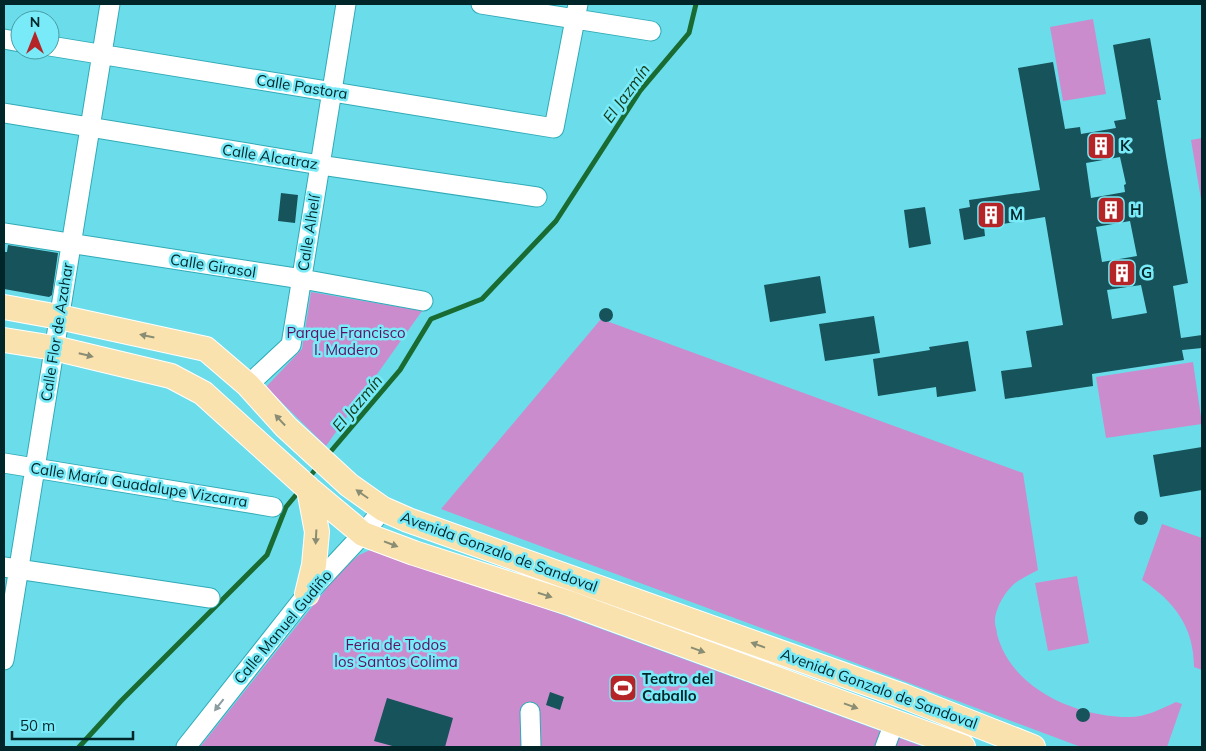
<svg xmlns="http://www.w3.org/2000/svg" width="1206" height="751" font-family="Mulish,sans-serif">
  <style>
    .green { fill: #cb8ccd }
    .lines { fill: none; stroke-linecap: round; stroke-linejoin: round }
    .stream { stroke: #196b31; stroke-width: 5 }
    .building { fill: #16535a; fill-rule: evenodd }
    .minor-casing { stroke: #30aab7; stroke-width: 21 }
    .major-casing { stroke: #fff; stroke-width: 26 }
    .minor { stroke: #fff; stroke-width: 19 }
    .major { stroke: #f9e2ae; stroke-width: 24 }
    .oneway { fill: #898d73 }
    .oneway2 { fill: #8c9d9f }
    .labels { text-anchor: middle; stroke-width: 5; stroke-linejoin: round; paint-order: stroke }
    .street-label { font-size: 15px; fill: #00262a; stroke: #79eaf7 }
    .poi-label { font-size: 15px; font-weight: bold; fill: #00262a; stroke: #79eaf7; text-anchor: start }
    .park-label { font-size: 15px; fill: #5e1163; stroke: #79eaf7 }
    .water-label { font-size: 16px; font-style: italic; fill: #133917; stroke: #79eaf7 }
  </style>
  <rect width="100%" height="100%" fill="#6bddea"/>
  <path class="green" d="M1093,19L1106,94L1063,101L1050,27Z
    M1202,138V205L1191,140Z
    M311,292L422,311L326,446L266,387L302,349Z
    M601,319L1023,473L1038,570C1031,574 1024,577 1018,581C1007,588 994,609 995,623C995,626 997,630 997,634C1011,689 1077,717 1129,717C1146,717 1161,709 1176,702L1182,704L1167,747H1081L441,509Z
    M1193,362L1202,424L1106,438L1096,377Z
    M1162,524L1202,538V670L1194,667C1194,627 1174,601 1142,580Z
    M377,547L924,747H200L339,573L359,555Z
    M1077,576L1089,643L1048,651L1035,583Z"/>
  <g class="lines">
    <path class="stream" d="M326,457L400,370L431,319L482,299L556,221L640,91L689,33L696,4
      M307,480L319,465
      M79,747L121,701L267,555L286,507L301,489"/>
  </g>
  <path class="building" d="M1150,38L1161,100H1157L1166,156L1188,283L1173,286L1181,338L1202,335V348L1182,350L1184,360L1092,374L1093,386L1005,399L1001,371L1032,367L1026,331L1063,325L1045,217L984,227L985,236L964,240L959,209L970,207L969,200L1040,190L1018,68L1053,62L1065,129L1080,127L1081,134L1116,128L1114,121L1126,119L1113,45ZM1120,157L1126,184L1124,185L1125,192L1091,198L1086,163ZM1130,221L1137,256L1102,262L1096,227ZM1141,285L1147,313L1112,319L1107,290Z
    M281,193L298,195L295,223L278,221Z
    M925,207L931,244L909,248L904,210Z
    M8,245L58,253L52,295L49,297L4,289V252H7Z
    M820,276L826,313L770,322L764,285Z
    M599 315a7 7 0 1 1 14 0a7 7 0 1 1-14 0Z
    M874,316L880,353L825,361L819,324Z
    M968,341L976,391L937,397L936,387L878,396L873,359L930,350L929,347Z
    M1202,447V490L1160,497L1153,455Z
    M1134 518a7 7 0 1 1 14 0a7 7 0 1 1-14 0Z
    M550,692L564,697L560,710L546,705Z
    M387,698L453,718L445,747H396L374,741Z
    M1076 715a7 7 0 1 1 14 0a7 7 0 1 1-14 0Z"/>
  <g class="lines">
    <defs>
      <path id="minor" d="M481,4L651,31
        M4,39L20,42
        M50,46L554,128L578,4
        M4,113L320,165L537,197
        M4,233L302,279L423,301
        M248,385L291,345L346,4
        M4,463L273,507
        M4,567L210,598
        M4,660L110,4
        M530,712L531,747
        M186,747L307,594L363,534L383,509
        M885,747L891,731"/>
      <path id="major" d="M4,307L59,317L206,349L248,385L286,427L349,485L383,509L408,520L903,696L1033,747
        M4,340L54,348L171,376L203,393L309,489L363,534L414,553L572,604L963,747
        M307,594L314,565L317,532L309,489"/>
    </defs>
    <use href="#minor" class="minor-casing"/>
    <use href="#major" class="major-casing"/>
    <use href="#minor" class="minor"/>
    <use href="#major" class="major"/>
  </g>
  <defs><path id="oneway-solid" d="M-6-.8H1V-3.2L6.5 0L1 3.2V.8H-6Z" transform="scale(1.25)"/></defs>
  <g class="oneway">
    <use href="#oneway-solid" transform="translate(147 336) rotate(-168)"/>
    <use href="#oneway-solid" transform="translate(86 355) rotate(14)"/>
    <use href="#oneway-solid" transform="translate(280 420) rotate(-133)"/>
    <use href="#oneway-solid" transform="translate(362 494) rotate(-145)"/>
    <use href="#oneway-solid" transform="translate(316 537) rotate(93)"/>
    <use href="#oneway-solid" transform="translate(391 544) rotate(21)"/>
    <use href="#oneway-solid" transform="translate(545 595) rotate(18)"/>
    <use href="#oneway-solid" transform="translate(758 645) rotate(-160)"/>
    <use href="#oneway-solid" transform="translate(698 650) rotate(20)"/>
    <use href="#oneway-solid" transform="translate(851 706) rotate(20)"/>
  </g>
  <use class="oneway2" href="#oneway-solid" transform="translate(219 705) rotate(128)"/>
  <defs>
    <symbol id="building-square" viewBox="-11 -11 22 22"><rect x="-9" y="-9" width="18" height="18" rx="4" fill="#b52528" stroke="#79eaf7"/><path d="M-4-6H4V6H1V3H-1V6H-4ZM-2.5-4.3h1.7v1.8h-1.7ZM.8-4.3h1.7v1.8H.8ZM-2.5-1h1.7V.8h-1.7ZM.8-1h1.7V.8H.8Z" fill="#fff"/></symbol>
    <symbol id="stadium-square" viewBox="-11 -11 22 22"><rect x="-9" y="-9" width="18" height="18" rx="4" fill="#b52528" stroke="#79eaf7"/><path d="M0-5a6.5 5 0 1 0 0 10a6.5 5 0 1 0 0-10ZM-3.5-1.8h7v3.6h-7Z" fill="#fff"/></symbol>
  </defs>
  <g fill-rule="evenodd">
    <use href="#building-square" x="1085" y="130" width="32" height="32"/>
    <use href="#building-square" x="1095" y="194" width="32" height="32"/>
    <use href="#building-square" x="975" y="199" width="32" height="32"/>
    <use href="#building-square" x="1106" y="257" width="32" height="32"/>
    <use href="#stadium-square" x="607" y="672" width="32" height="32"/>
  </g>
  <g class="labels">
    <g class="street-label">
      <text transform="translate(302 87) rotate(9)" y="5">Calle Pastora</text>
      <text transform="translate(270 157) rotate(9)" y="5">Calle Alcatraz</text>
      <text transform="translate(309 233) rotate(-81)" y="5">Calle Alhelí</text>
      <text transform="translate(213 266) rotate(9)" y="5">Calle Girasol</text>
      <text transform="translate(57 332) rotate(-81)" y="5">Calle Flor de Azahar</text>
      <text transform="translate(139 485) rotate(9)" y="5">Calle María Guadalupe Vizcarra</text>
      <text transform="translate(499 552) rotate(20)" y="5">Avenida Gonzalo de Sandoval</text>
      <text transform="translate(283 627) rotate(-50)" y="5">Calle Manuel Gudiño</text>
      <text transform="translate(879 689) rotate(20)" y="5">Avenida Gonzalo de Sandoval</text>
    </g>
    <g class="poi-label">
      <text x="1120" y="151">K</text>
      <text x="1130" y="215">H</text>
      <text x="1010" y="220">M</text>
      <text x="1141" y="278">G</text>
      <text x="642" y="684">Teatro del<tspan x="642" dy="17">Caballo</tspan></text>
    </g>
    <g class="park-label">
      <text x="346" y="338">Parque Francisco<tspan x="346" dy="17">I. Madero</tspan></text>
      <text x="396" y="650">Feria de Todos<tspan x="396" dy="17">los Santos Colima</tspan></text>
    </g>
    <g class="water-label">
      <text transform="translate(626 93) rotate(-54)" y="6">El Jazmín</text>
      <text transform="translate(357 403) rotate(-50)" y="6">El Jazmín</text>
    </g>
  </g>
  <rect width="1206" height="751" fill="none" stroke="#00262a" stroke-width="10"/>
  <g transform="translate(35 35)"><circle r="24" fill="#79eaf7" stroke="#499ca5"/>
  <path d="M0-4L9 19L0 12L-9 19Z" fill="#b52528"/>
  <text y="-8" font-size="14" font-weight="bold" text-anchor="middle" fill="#00262a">N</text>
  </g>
  <path d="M12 731v8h121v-8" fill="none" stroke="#00262a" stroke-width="2.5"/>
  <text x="20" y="731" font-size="15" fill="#00262a" stroke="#79eaf7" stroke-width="4" paint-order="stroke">50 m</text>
</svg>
